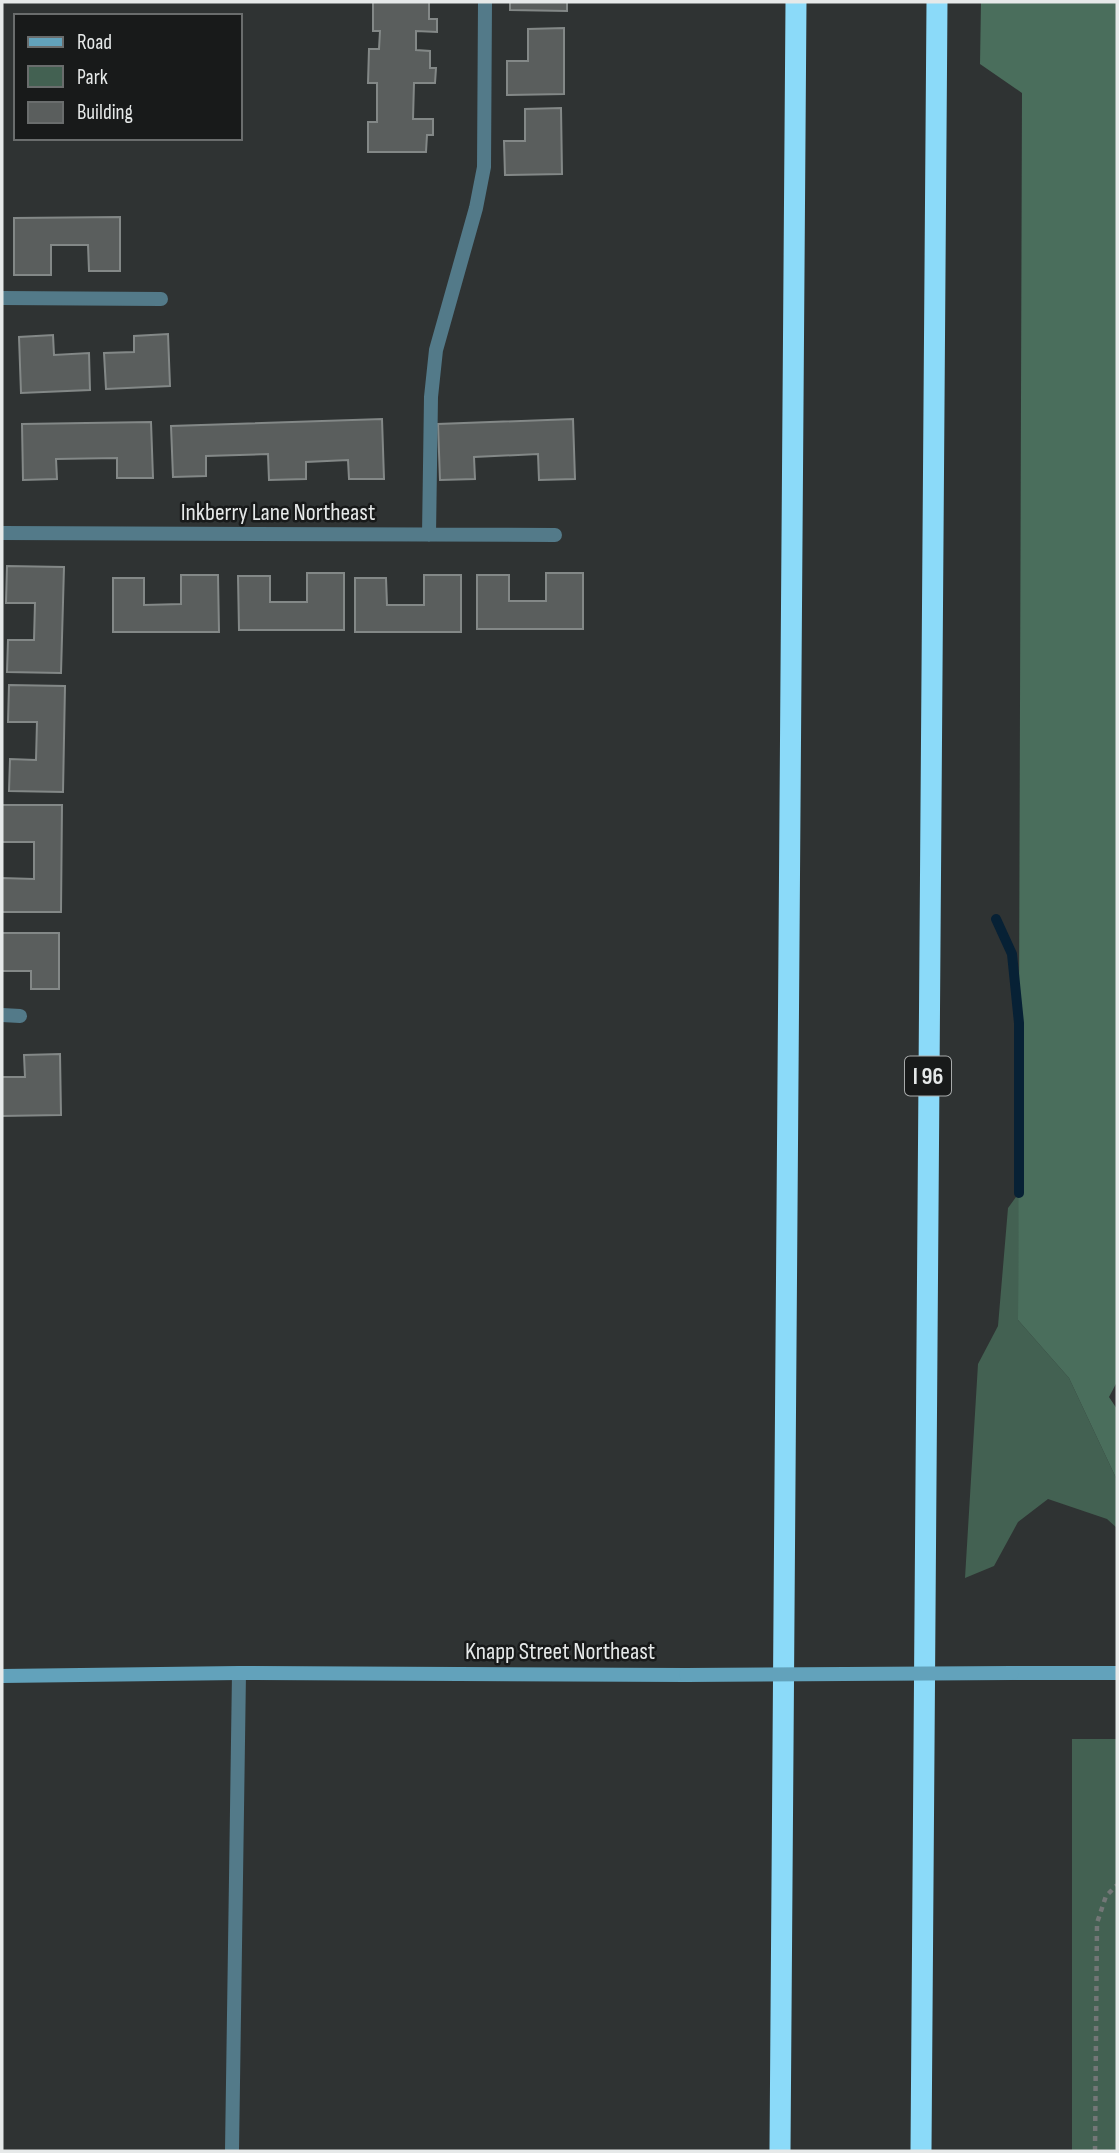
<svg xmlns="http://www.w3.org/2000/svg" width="1119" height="2153" font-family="'Sofia Sans Condensed',sans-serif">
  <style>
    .green { fill: #436152 }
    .forest { fill: #4a6e5c }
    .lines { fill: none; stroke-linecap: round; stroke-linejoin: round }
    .stream { stroke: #072135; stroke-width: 10 }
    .building { fill: #5a5e5d; stroke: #838887; stroke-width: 2 }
    .path { stroke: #737777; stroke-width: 4.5; stroke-dasharray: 5 5; stroke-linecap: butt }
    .service { stroke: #537a89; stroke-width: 14 }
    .minor { stroke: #537a89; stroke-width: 14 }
    .secondary { stroke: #62a2bb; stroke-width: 14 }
    .motorway { stroke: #8bdaf9; stroke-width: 21 }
    .secondary-bridge { stroke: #62a2bb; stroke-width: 14 }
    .labels { text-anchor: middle; stroke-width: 5; stroke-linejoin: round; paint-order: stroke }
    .shield { fill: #181a1a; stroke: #a8abab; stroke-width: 2 }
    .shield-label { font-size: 23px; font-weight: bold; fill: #e6e9e9 }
    .street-label { font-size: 24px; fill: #e6e9e9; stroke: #181a1a }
  </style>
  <rect width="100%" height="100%" fill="#2f3333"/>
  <path class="green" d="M1019,1193L1018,1320L1069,1378L1117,1480V1528L1107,1519L1048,1499L1018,1522L994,1566L965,1578L978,1364L998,1326L1008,1208Z
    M1072,1739H1117V2151H1072Z"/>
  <path class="forest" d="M981,2H1117V1382L1109,1397L1117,1409V1480L1069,1378L1018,1320L1022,93L980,64Z"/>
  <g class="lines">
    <path class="stream" d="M996,919L1012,954L1019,1023V1193"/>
  </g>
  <path class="building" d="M373,2H429V19H437V32L416,31V50L430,51V68H436L435,83H414L413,119H433V135H427L426,152H368V122H377V83H368L369,49H379L380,31H373Z
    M510,2H567V11L510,10Z
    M564,28V94L507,95V61H528V29Z
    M561,108L562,174L505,175L504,141H525V109Z
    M120,217V271H89L88,245H51V275H14V218Z
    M168,334L170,386L106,389L104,353L134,352V336Z
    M53,335L54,355L89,353L90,390L21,393L19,337Z
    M382,419L384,479H349L348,460L306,462V479L269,480L268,454L206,456V476L173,477L171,426Z
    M573,419L575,479L539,480L538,454L474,457L475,479L440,480L438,424Z
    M151,422L153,478H117V458L56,459L57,479L23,480L22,424Z
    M7,566L64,567L61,673L7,672L8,640H34L35,603H6Z
    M307,573H344V630H239L238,576H270V602H307Z
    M546,573H583V629H477V575H509V601H546Z
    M181,575H218L219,632H113V578H144V605L181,604Z
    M424,575H461V632H355V578H386L387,605H424Z
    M9,685L65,686L63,792L9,791L10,759L36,760L37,722H8Z
    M2,805H62L61,912H2V878L34,879V842H2Z
    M2,933H59V989H31V971H2Z
    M60,1054L61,1115L2,1116V1077H25L24,1055Z"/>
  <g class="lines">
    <path class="path" d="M1095,2151L1097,1923L1106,1896L1117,1885"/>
    <path class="service" d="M2,1015L20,1016"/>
    <path class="minor" d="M2,298L161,299
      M2,533L555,535
      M429,535L431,397L436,350L476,208L484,167L485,2
      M232,2151L239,1673"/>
    <path class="secondary" d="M1012,1673H1117
      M2,1676L239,1673L686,1675"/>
    <path class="motorway" d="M780,2151L796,2
      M921,2151L937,2"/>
    <path class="secondary-bridge" d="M686,1675L1012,1673"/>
  </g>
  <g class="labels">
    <rect class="shield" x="905" y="1056.5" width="46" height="39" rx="5"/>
    <g class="shield-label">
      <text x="928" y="1084">I 96</text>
    </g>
    <g class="street-label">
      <text x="278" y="520">Inkberry Lane Northeast</text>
      <text x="560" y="1659">Knapp Street Northeast</text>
    </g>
  </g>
  <rect width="1119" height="2153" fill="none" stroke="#e6e9e9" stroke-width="7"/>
  <rect x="14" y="14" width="228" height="126" fill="#181a1a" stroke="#6a6d6d" stroke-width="2"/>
  <rect x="28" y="37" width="35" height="10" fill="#62a2bb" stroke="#6a6d6d" stroke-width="2"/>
  <text x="77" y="49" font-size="21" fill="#e6e9e9">Road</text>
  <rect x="28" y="66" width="35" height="21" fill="#436152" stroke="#6a6d6d" stroke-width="2"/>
  <text x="77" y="84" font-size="21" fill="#e6e9e9">Park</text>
  <rect x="28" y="102" width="35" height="21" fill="#5a5e5d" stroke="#6a6d6d" stroke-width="2"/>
  <text x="77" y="119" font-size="21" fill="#e6e9e9">Building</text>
</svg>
